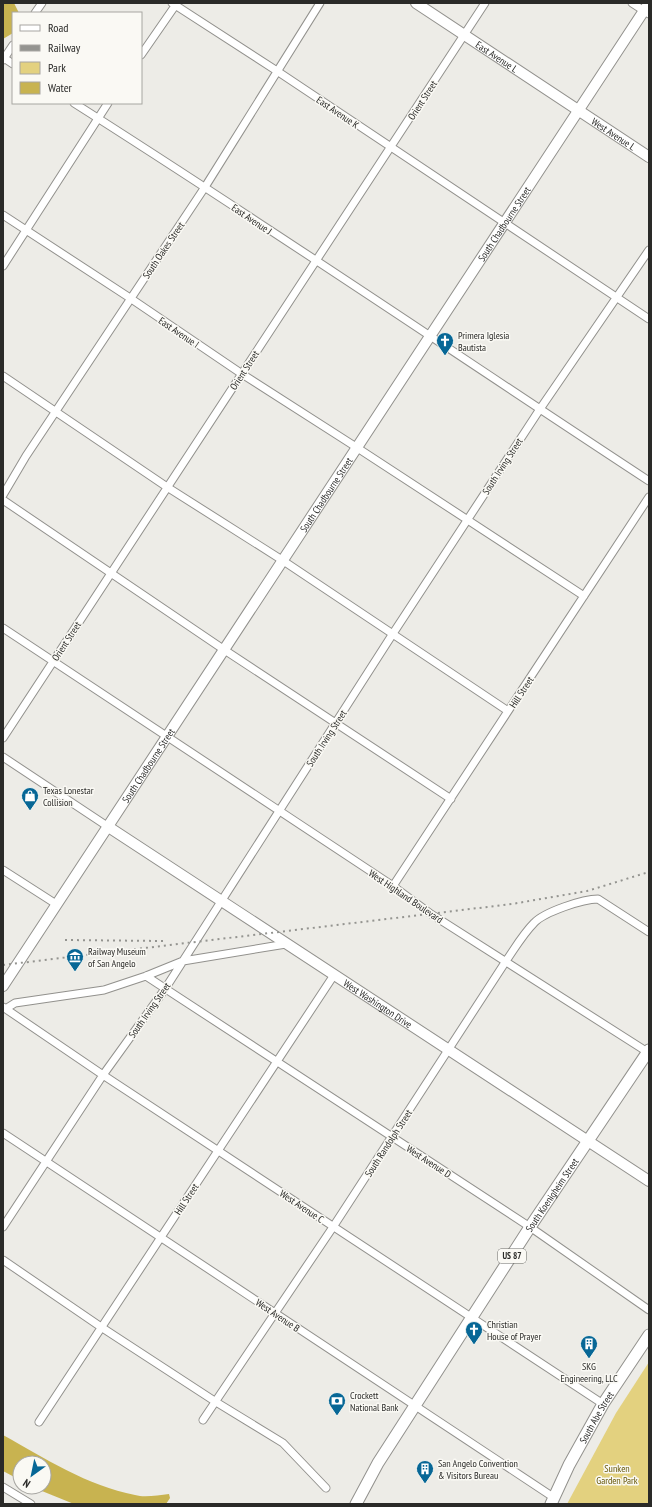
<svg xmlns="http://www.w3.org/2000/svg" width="652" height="1507" font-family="'PT Sans Narrow',sans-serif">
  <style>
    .green { fill: #e3d17f }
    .water { fill: #c8b350 }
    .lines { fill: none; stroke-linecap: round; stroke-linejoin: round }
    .street-casing { stroke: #92918d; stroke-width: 9 }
    .secondary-casing { stroke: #92918d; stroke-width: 12 }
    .primary-casing { stroke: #92918d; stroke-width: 13 }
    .street { stroke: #fff; stroke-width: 7 }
    .secondary { stroke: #fff; stroke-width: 10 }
    .primary { stroke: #fff; stroke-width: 11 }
    .rail { stroke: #949490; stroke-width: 2; stroke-dasharray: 2 4; stroke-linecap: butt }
    .labels { text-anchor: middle; stroke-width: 3; stroke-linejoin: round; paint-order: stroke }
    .shield { fill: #faf9f4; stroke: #686865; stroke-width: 1 }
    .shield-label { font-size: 9px; font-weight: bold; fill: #2a2a28 }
    .street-label { font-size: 10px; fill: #2a2a28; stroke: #faf9f4 }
    .poi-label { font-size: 10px; fill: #2a2a28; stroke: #faf9f4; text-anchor: start }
    .park-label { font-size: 10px; fill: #635403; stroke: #faf9f4 }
  </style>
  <rect width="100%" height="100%" fill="#edece7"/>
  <path class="green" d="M649,1362V1504H567L616,1413Z"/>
  <path class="water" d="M3,3H14L19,13H13V33L3,39Z
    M3,1435C44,1458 88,1486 135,1495C145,1498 158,1495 169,1494L170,1498L166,1504H74L32,1487H44V1463H20V1480L3,1471Z"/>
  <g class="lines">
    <defs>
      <path id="street" d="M172,3L277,71L649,319
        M632,3L649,14
        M35,13L42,3
        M141,55L177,3
        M4,58L13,64
        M3,60L13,45
        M74,103C268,226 457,355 649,481
        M3,215L130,298L242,374L356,447L584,596
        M3,266L108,103
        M3,376L167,487L282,560L508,711
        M3,495L26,456L205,187L320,3
        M3,500L223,649L451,799
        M3,628L393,886L431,914L649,1053
        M3,738L485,3
        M3,757L107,826
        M3,870L56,904
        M393,886L649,497
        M146,976L530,1227L649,1310
        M3,1007L103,1075L603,1404
        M7,1008L15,1003L104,990L146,976L183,961L286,944
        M3,1133L553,1497
        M3,1227L103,1075L165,989L392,635L540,409L649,250
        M3,1260L101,1327L216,1402L283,1443L326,1488
        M203,1420L333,1227L506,961C515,948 523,934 534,923C544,912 583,899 598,899L649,932
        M39,1422L334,975
        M3,1487L31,1504"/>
      <g id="secondary">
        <path id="s1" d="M416,3L649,157"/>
        <path id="s2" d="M107,826L649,1181"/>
        <path id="s3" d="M3,986L649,3"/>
      </g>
      <g id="primary">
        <path id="s4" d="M356,1504L378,1463L530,1227L649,1050"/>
        <path id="s5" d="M551,1504L569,1465L603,1404L649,1335"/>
      </g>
    </defs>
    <use href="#street" class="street-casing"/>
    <use href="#secondary" class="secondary-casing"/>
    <use href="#primary" class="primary-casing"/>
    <use href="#street" class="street"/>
    <use href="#secondary" class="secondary"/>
    <use href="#primary" class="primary"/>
    <path class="rail" d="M65,940L163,941
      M3,965L512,904L587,891L649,872"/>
  </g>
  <defs>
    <symbol id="church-pin" viewBox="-11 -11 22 30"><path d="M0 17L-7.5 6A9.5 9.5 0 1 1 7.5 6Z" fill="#076796" stroke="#faf9f4"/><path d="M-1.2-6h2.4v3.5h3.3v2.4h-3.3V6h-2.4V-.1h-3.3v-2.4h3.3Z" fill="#fff"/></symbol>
    <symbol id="shop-pin" viewBox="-11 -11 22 30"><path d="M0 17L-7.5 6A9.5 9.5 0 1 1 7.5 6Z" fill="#076796" stroke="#faf9f4"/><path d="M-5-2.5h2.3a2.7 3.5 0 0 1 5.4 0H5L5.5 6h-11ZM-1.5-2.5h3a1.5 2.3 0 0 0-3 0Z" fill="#fff"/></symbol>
    <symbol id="museum-pin" viewBox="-11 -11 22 30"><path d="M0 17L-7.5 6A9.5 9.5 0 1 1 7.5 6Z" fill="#076796" stroke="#faf9f4"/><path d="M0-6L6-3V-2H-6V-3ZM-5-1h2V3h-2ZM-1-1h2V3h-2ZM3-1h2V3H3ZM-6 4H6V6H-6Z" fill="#fff"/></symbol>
    <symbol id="building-pin" viewBox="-11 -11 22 30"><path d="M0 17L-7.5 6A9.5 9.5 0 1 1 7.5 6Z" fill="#076796" stroke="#faf9f4"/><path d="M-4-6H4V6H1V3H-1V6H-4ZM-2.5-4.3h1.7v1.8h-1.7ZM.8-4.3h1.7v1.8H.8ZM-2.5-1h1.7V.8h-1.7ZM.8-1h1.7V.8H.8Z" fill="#fff"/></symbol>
    <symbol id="bank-pin" viewBox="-11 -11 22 30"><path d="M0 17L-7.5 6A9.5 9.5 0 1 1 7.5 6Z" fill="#076796" stroke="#faf9f4"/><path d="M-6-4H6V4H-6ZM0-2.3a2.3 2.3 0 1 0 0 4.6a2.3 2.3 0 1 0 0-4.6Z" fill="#fff"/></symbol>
  </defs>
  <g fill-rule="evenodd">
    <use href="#church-pin" x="435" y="331" width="20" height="27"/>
    <use href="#shop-pin" x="20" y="786" width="20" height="27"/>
    <use href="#museum-pin" x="65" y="947" width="20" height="27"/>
    <use href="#church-pin" x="464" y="1320" width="20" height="27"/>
    <use href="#building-pin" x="579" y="1334" width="20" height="27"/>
    <use href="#bank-pin" x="327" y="1391" width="20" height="27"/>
    <use href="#building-pin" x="415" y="1459" width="20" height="27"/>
  </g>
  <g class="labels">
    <rect class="shield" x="498" y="1249" width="28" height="14" rx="3"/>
    <g class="shield-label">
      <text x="512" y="1259">US 87</text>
    </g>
    <g class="street-label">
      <text dy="4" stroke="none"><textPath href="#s1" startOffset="97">East Avenue L</textPath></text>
      <text transform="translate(422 100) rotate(-57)" y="4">Orient Street</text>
      <text transform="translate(338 112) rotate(34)" y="4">East Avenue K</text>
      <text dy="4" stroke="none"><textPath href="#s1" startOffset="237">West Avenue L</textPath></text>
      <text transform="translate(252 219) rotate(34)" y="4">East Avenue J</text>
      <text dy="4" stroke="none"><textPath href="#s3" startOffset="912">South Chadbourne Street</textPath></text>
      <text transform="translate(163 250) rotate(-56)" y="4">South Oakes Street</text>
      <text transform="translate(179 332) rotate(34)" y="4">East Avenue I</text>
      <text transform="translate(244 370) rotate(-57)" y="4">Orient Street</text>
      <text transform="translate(502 466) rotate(-57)" y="4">South Irving Street</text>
      <text dy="4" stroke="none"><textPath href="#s3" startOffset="588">South Chadbourne Street</textPath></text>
      <text transform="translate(66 641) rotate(-57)" y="4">Orient Street</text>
      <text transform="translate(521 692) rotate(-57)" y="4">Hill Street</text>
      <text transform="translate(326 738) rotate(-57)" y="4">South Irving Street</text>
      <text dy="4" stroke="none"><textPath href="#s3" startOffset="264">South Chadbourne Street</textPath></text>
      <text transform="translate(406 896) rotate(34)" y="4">West Highland Boulevard</text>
      <text dy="4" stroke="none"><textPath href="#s2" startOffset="324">West Washington Drive</textPath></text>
      <text transform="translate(149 1010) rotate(-55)" y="4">South Irving Street</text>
      <text transform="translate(388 1143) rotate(-57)" y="4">South Randolph Street</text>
      <text transform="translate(429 1161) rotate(33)" y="4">West Avenue D</text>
      <text dy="4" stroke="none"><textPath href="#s4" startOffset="366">South Koenigheim Street</textPath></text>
      <text transform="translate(186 1199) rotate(-57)" y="4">Hill Street</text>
      <text transform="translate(302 1206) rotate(34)" y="4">West Avenue C</text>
      <text transform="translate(278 1315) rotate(34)" y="4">West Avenue B</text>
      <text dy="4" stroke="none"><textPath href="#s5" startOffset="98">South Abe Street</textPath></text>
    </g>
    <g class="poi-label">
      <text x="458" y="339">Primera Iglesia<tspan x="458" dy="12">Bautista</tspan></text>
      <text x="43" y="794">Texas Lonestar<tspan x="43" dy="12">Collision</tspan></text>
      <text x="88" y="955">Railway Museum<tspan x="88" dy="12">of San Angelo</tspan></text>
      <text x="487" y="1328">Christian<tspan x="487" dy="12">House of Prayer</tspan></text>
      <text x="589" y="1370" text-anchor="middle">SKG<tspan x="589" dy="12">Engineering, LLC</tspan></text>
      <text x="350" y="1399">Crockett<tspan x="350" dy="12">National Bank</tspan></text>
      <text x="438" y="1467">San Angelo Convention<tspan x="438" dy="12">&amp; Visitors Bureau</tspan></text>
    </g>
    <g class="park-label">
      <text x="617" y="1472">Sunken<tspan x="617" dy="12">Garden Park</tspan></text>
    </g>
  </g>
  <rect width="652" height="1507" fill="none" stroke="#2a2a28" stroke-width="8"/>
  <rect x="12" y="12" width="130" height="92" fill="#faf9f4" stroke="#a7a6a2"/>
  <rect x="20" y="25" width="20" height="6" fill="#ffffff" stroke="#a7a6a2"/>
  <text x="48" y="32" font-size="12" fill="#2a2a28">Road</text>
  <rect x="20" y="45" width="20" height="6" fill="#949490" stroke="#a7a6a2"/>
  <text x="48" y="52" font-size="12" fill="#2a2a28">Railway</text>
  <rect x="20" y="62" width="20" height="12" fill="#e3d17f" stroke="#a7a6a2"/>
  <text x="48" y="72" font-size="12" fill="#2a2a28">Park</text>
  <rect x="20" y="82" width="20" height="12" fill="#c8b350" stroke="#a7a6a2"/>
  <text x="48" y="92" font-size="12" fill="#2a2a28">Water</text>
  <g transform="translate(32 1475) rotate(213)"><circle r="19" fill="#faf9f4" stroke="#a7a6a2"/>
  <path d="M0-3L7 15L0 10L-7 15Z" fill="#076796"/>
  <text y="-6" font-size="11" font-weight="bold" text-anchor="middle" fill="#2a2a28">N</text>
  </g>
</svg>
